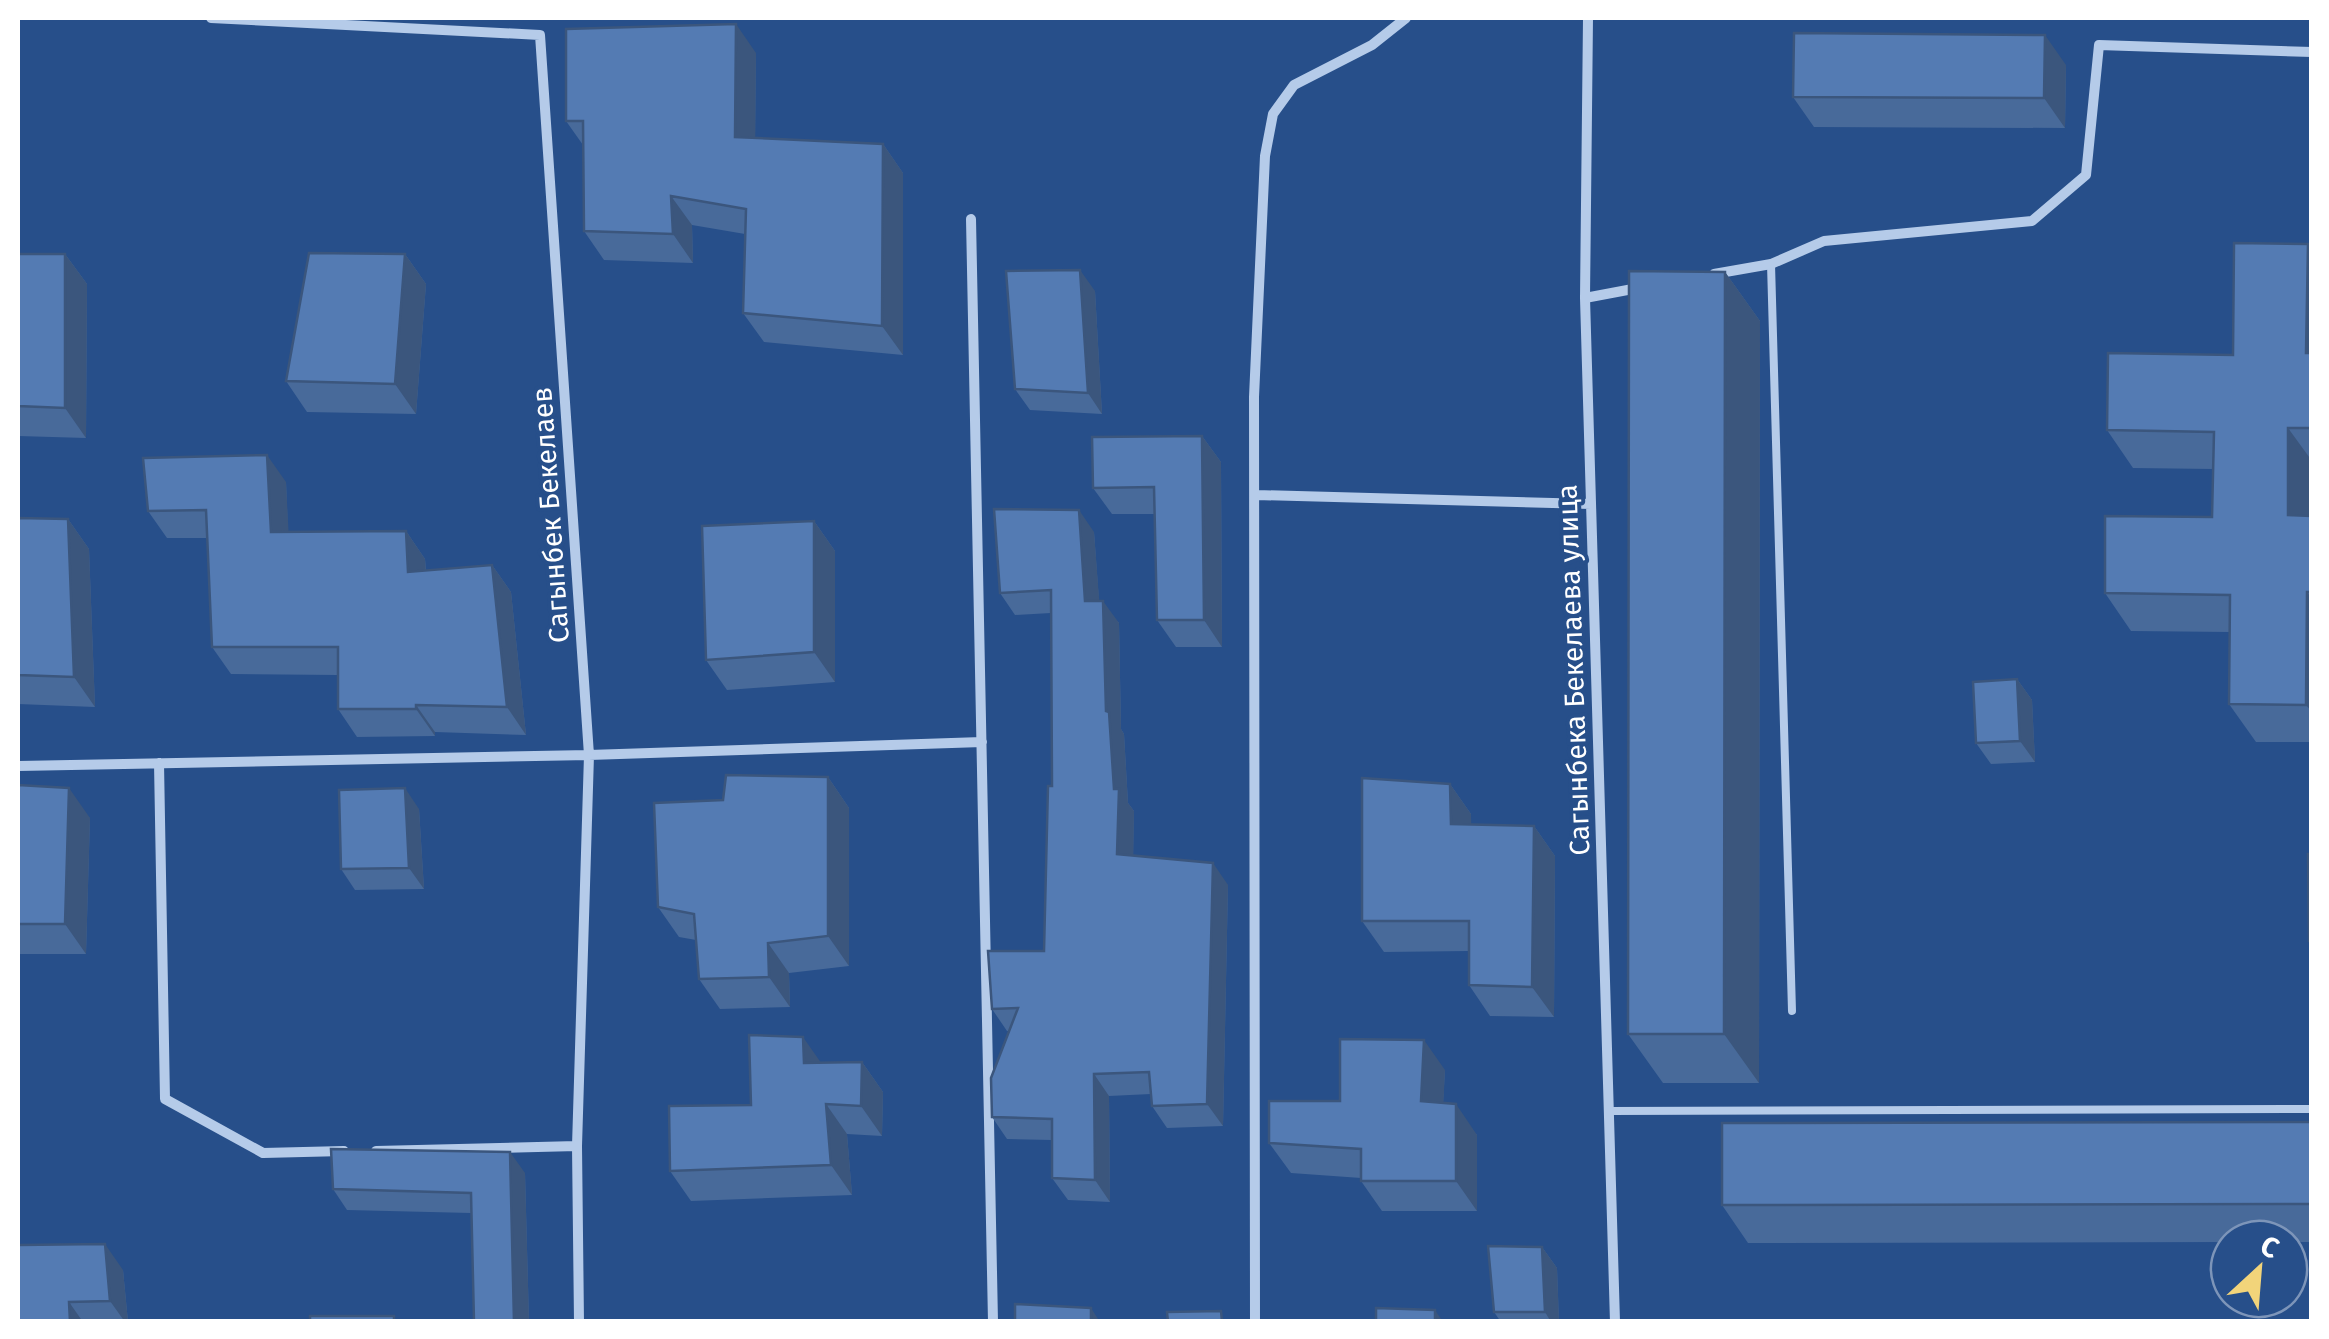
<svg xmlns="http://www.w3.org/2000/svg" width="2329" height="1339" font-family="'Fira Sans',sans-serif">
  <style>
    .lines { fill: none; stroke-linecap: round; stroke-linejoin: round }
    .service { stroke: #b5cbe9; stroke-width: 8 }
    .minor { stroke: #b5cbe9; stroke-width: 10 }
    .wall { fill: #486a9a }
    .shaded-wall { fill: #3b567d }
    .building { fill: #547bb3; stroke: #3b567d; stroke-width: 2.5 }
    .labels { text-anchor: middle; stroke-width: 8; stroke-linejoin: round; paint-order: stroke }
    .street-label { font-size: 28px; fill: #fff; stroke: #274f8a }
  </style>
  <rect width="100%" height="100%" fill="#274f8a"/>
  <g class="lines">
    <path class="service" d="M1771,264L1792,1011
      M1609,1111L2312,1109"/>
    <path class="minor" d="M211,18L540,35L589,755L577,1146L579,1322
      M1588,18L1585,298L1615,1322
      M971,219L993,1322
      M1714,274L1771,264L1824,241L2032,221L2086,175L2099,45L2312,52
      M1585,298L1638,288
      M1257,495L1591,504
      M159,763L165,1099L263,1153L344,1151
      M18,766L589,755L982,742
      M376,1151L577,1146
      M1255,1322L1254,397L1265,156L1273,114L1294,85L1372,45L1406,18"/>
  </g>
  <path class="wall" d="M756,53L755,138L883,144L903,173V355L764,342L743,313L745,234L692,225L693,263L604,260L584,231L583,145L566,121Z
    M2066,65L2065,128L1814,127L1793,97Z
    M2312,250V742H2256L2229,704L2230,632L2131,631L2105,593L2212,517L2213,469L2133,468L2107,430L2233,355Z
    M18,254H65L87,284L86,438L18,436Z
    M405,254L426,284L416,414L307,412L286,381Z
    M1725,272L1760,321L1759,1083H1663L1628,1034Z
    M1095,291L1102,414L1030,410L1015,389Z
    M1202,436L1221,462L1222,647H1176L1157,620L1155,514H1112L1093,488Z
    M286,482L288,532L406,531L425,559L426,570L492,565L511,592L526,735L435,732V736L357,737L338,709V675L231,674L212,647L207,538H167L148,511Z
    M18,518L68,519L89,549L95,707L18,704Z
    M814,521L835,551V682L727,690L706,660Z
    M1094,532L1099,601L1119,623L1121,729L1124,734L1128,803L1134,811L1133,856L1228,885L1223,1126L1167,1128L1152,1106L1151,1094L1109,1096L1110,1202L1068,1200L1052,1178V1140L1007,1139L992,1117L1009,1031H1007L992,1009L1044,951L1052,786L1051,613L1015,615L1000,593Z
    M2017,679L2032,700L2035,762L1991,764L1976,743Z
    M828,777L849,808V966L789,973L790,1007L720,1009L699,979L696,940L679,937L658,907L723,800Z
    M1450,784L1471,814V824L1534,826L1555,856L1554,1017L1490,1016L1469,985V951L1384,952L1362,921Z
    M18,785L90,818L86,954H18Z
    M419,809L424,889L355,890L341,869Z
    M862,1062L883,1092L882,1136L847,1134L852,1195L691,1201L670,1171L751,1105L821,1063Z
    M1445,1070L1443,1103L1477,1135V1211H1382L1361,1181V1178L1291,1173L1269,1143L1340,1101Z
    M2312,1122V1242H2289V1239H2229V1242L1748,1243L1722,1205Z
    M525,1173L529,1322H474L471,1213L347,1210L333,1189Z
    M1542,1247L1557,1268L1559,1322H1501L1494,1312Z
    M123,1270L128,1322H18Z"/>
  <path class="shaded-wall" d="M736,24L756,53L755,166L735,137Z
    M2045,35L2066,65L2065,128L2044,98Z
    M883,144L903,173V355L882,326Z
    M671,196L692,225L693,263L673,234Z
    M2308,244L2312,250V361L2306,353Z
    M65,254L87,284L86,438L65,408Z
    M405,254L426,284L416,414L395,384Z
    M1080,270L1095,291L1102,414L1088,393Z
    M1725,272L1760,321L1759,1083L1724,1034Z
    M2288,428L2312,461V550L2288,515Z
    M1202,436L1221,462L1222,647L1204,620Z
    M267,455L286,482L290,560L271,532Z
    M1079,510L1094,532L1101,623L1085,601Z
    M68,519L89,549L95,707L74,677Z
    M814,521L835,551V682L814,652Z
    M406,531L425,559L428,599L408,572Z
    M492,565L511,592L526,735L507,707Z
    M2307,592L2312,599V712L2306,705Z
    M1103,601L1119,623L1121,729L1124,734L1128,803L1134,811L1133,876L1117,854L1114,789L1106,711Z
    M2017,679L2032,700L2035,762L2020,741Z
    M416,705L435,732V736L416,709Z
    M828,777L849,808V966L828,936Z
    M1450,784L1471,814L1472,854L1451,824Z
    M69,788L90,818L86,954L65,924Z
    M405,788L419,809L424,889L409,868Z
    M1534,826L1555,856L1554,1017L1532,987Z
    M1213,863L1228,885L1223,1126L1207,1104Z
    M768,943L789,973L790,1007L769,977Z
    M803,1037L824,1067L804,1063Z
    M1424,1040L1445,1070L1442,1131L1421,1101Z
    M862,1062L883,1092L882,1136L861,1106Z
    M1094,1074L1109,1096L1110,1202L1095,1180Z
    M826,1104L847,1134L852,1195L831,1165Z
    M1456,1104L1477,1135V1211L1456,1181Z
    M510,1152L525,1173L529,1322H514Z
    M105,1244L123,1270L128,1322H125L110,1301Z
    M1542,1247L1557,1268L1559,1322H1551L1545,1312Z
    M69,1302L83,1322H70Z
    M1091,1308L1100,1322H1091Z
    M1435,1310L1443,1322H1435Z"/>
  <path class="building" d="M736,24L735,137L883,144L882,326L743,313L746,209L671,196L673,234L584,231L583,121H566V29Z
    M1794,33L2045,35L2044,98L1793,97Z
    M2234,243L2308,244L2306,353H2312V428H2288V515L2312,516V592H2307L2306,705L2229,704L2230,595L2105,593V516L2212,517L2214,432L2107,430L2108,353L2233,355Z
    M309,253L405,254L395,384L286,381Z
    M18,254H65V408L18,406Z
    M1080,270L1088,393L1015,389L1006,271Z
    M1629,271L1725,272L1724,1034H1628Z
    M1202,436L1204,620H1157L1154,487L1093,488L1092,437Z
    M267,455L271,532L406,531L408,572L492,565L507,707L416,705V709H338V647H212L206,510L148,511L143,458Z
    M994,509L1079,510L1085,601H1103L1106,711L1109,712L1114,789H1119L1117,854L1213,863L1207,1104L1152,1106L1149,1072L1094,1074L1095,1180L1052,1178V1119L992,1117L991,1078L1018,1008L992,1009L988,951H1044L1048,786H1052L1051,590L1000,593Z
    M18,518L68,519L74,677L18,675Z
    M814,521V652L706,660L702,526Z
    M2017,679L2020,741L1976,743L1973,682Z
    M726,775L828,777V936L768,943L769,977L699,979L694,914L658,907L654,803L723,800Z
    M1362,778L1450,784L1451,824L1534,826L1532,987L1469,985V921H1362Z
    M18,785L69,788L65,924H18Z
    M405,788L409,868L341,869L339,790Z
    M2308,854H2312V941H2309Z
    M749,1035L803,1037L804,1063L862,1062L861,1106L826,1104L831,1165L670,1171L669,1106L751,1105Z
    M1340,1039L1424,1040L1421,1101L1456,1104V1181H1361V1149L1269,1143V1101H1340Z
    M2312,1122V1204L1722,1205V1123Z
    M331,1149L510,1152L514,1322H474L471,1193L333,1189Z
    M105,1244L110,1301L69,1302L70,1322H18V1245Z
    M1488,1246L1542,1247L1545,1312H1494Z
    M1015,1304L1091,1308V1322H1015Z
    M1376,1308L1435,1310V1322H1376Z
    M1221,1311L1222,1322H1168L1167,1312Z
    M310,1316H394V1322H310Z"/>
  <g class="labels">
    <g class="street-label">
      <text transform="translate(550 515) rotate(-94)" y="10">Сагынбек Бекелаев</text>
      <text transform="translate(1573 670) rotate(-92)" y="10">Сагынбека Бекелаева улица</text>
    </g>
  </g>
  <rect width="2329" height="1339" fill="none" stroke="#ffffff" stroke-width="40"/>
  <g transform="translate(2259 1269) rotate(26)"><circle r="48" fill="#274f8a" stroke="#7d95b9" stroke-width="2.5"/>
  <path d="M0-8L18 38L0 25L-18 38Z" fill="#f2d47a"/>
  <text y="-15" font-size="28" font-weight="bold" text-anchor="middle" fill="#ffffff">С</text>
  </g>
</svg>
